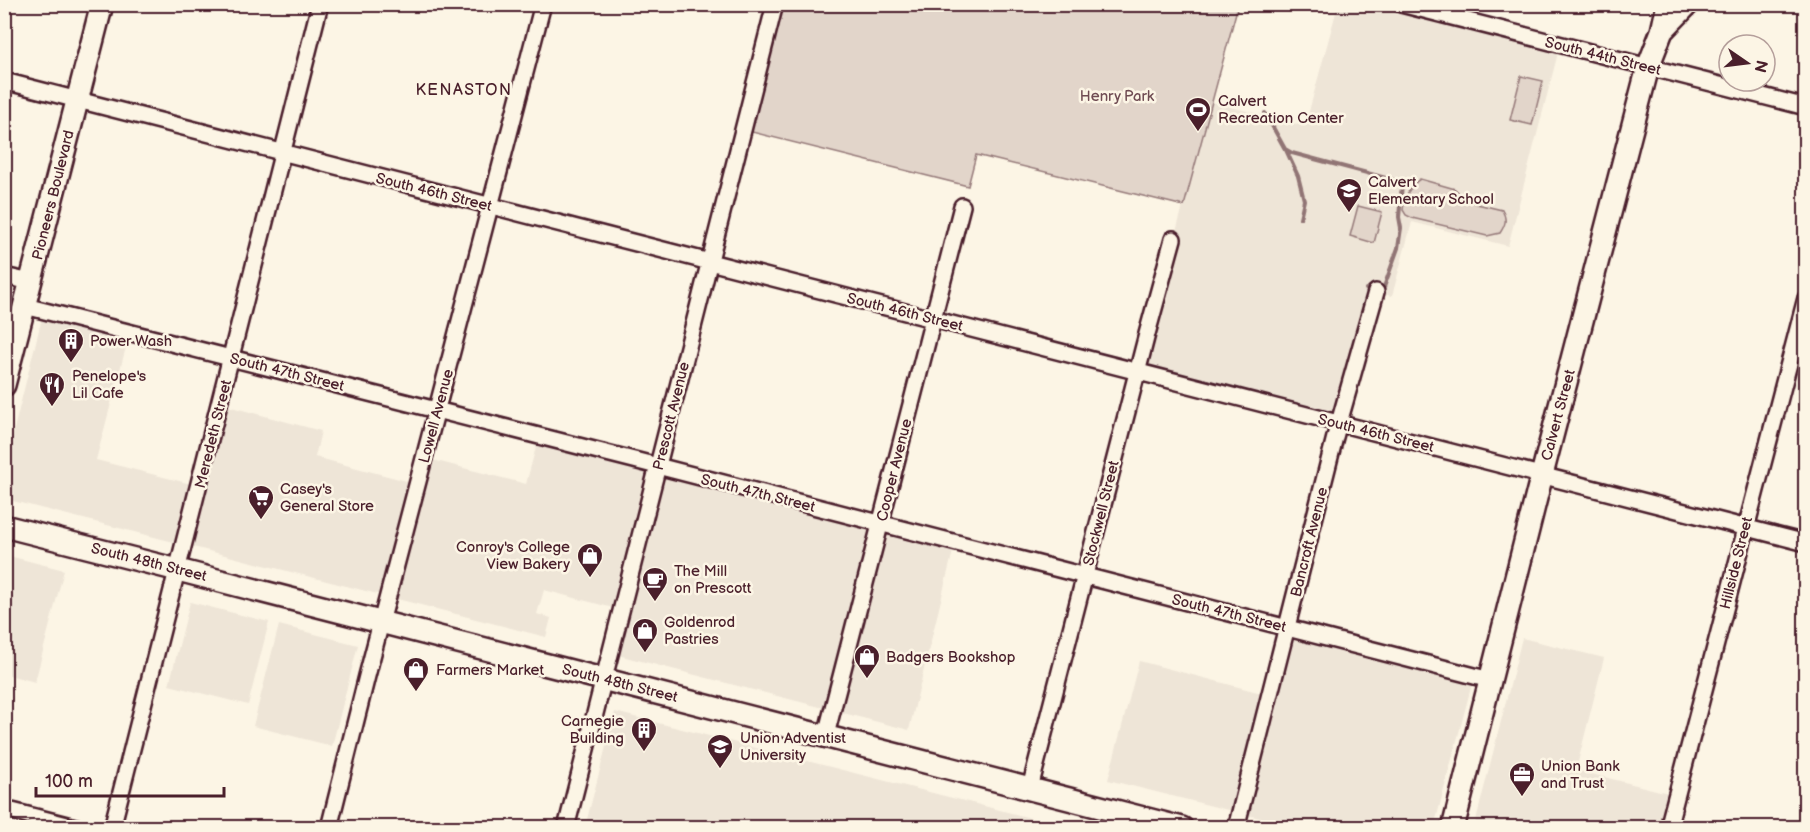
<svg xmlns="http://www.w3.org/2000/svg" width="1810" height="832" font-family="'Balsamiq Sans',sans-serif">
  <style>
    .built { fill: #eee5d7 }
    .green { fill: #e2d5ca; stroke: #967a7a; stroke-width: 1.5 }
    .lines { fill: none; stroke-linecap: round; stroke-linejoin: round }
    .stream { stroke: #917474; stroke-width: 4 }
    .street-casing { stroke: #4a1f2b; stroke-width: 20 }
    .secondary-casing { stroke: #4a1f2b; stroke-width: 26 }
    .street { stroke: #fcf5e5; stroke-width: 15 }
    .secondary { stroke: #fcf5e5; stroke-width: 21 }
    .labels { text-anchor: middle; stroke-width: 5; stroke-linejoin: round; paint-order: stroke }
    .street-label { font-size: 15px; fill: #4a1f2b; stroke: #fcf5e5 }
    .park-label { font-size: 15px; fill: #704c53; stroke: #fcf5e5 }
    .poi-label { font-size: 15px; fill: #4a1f2b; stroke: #fcf5e5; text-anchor: start }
    .neighbourhood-label { font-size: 16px; letter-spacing: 1.5px; fill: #4a1f2b; stroke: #fcf5e5 }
  </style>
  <rect width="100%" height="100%" fill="#fcf5e5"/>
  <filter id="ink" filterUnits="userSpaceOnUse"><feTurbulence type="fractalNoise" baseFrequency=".0167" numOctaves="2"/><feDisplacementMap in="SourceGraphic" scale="12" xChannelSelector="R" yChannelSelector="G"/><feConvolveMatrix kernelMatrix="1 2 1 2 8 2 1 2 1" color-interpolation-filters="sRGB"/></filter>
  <g filter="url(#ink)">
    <path class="built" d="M1338,5H1401L1560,45L1508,246L1412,222L1392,296L1376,292L1340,423L1137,372L1212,102L1305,126Z
      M44,310L130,332L96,460L199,486L220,404L321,431L315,457L418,484L425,458L526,484L539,436L955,543L909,730L610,653L621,610L544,590L537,614L551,618L546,637L5,499V465Z
      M5,555L64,570L35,682L5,674Z
      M190,602L269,622L248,705L169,685Z
      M279,625L358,645L332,746L253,726Z
      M1286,628L1474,676L1434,827H1296L1108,780L1139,661L1269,695Z
      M1522,638L1604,658L1576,770L1676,795L1668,827L1474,828Z
      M615,712L1066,827H585Z"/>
    <path class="green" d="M775,5H1238L1184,206L976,155L968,186L744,130Z
      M1521,76L1543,81L1532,125L1510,120Z
      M1420,179L1455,189L1465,199L1477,204L1502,210C1507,219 1506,224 1500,233L1487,236L1412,218L1406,215L1403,210C1404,198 1410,185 1420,179Z
      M1358,206L1382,212L1374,243L1350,236Z"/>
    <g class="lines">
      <path class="stream" d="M1265,113L1285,149L1292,153L1397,181L1402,185L1399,217L1401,228L1398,248L1384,287L1366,289
        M1286,150L1298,176L1304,200L1300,218"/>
      <defs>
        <path id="street" d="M1401,4L1806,107
          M4,81L1806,543
          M4,276L31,282
          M25,306L634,460L1490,680
          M826,735L962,206
          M1030,788L1147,334L1173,239
          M4,809L79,828
          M112,828L320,4
          M329,828L367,676L543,4
          M566,828L775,4
          M1236,828L1335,437L1376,292
          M1668,828L1806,298"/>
        <path id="secondary" d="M1662,31L1688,4
          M4,385L102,4
          M4,526L178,570L1182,828
          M1453,828L1538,490L1648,67L1662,31L1668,4"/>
      </defs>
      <use href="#street" class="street-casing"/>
      <use href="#secondary" class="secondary-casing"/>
      <use href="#street" class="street"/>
      <use href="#secondary" class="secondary"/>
    </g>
  </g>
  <defs>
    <symbol id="stadium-pin" viewBox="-11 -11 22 30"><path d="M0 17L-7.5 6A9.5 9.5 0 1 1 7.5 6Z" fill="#4a1f2b" stroke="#fcf5e5"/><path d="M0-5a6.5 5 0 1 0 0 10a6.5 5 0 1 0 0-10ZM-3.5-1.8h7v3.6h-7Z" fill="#fff"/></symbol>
    <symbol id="school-pin" viewBox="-11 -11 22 30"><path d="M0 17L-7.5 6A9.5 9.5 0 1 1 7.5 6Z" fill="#4a1f2b" stroke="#fcf5e5"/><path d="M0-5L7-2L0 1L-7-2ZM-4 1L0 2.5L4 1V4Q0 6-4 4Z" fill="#fff"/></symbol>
    <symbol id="building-pin" viewBox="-11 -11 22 30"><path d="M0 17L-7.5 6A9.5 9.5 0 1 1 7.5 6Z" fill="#4a1f2b" stroke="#fcf5e5"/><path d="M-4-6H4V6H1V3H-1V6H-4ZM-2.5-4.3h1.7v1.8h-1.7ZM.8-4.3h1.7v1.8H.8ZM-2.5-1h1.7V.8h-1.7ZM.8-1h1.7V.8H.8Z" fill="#fff"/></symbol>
    <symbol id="restaurant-pin" viewBox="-11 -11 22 30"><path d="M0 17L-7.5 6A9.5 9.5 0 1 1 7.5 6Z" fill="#4a1f2b" stroke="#fcf5e5"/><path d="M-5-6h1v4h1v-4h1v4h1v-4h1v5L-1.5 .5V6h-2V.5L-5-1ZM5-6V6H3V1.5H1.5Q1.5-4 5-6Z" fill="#fff"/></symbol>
    <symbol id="supermarket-pin" viewBox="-11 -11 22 30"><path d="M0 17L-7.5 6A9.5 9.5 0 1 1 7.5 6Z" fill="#4a1f2b" stroke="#fcf5e5"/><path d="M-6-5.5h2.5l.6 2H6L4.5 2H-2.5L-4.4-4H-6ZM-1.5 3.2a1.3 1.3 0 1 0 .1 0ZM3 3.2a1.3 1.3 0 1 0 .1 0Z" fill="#fff"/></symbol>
    <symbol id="shop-pin" viewBox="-11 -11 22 30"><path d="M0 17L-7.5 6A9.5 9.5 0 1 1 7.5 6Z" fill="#4a1f2b" stroke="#fcf5e5"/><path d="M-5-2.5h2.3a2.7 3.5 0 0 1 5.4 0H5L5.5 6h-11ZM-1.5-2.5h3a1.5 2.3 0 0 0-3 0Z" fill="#fff"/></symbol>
    <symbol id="cafe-pin" viewBox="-11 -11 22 30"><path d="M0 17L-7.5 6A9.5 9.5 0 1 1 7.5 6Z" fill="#4a1f2b" stroke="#fcf5e5"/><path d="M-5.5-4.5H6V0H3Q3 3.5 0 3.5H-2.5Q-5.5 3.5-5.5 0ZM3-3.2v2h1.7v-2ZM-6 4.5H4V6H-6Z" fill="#fff"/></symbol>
    <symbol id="university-pin" viewBox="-11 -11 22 30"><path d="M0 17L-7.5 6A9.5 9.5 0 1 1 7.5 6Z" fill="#4a1f2b" stroke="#fcf5e5"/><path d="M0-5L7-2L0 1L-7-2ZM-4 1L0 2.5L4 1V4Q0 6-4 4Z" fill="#fff"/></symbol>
    <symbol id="office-pin" viewBox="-11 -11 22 30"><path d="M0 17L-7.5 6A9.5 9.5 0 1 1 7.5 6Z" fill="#4a1f2b" stroke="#fcf5e5"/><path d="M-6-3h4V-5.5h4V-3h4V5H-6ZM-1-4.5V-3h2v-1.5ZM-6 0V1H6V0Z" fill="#fff"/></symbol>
  </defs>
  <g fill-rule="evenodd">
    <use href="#stadium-pin" x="1183" y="95" width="30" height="40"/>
    <use href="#school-pin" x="1334" y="176" width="30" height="40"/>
    <use href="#building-pin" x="56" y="326" width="30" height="40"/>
    <use href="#restaurant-pin" x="37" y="370" width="30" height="40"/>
    <use href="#supermarket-pin" x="246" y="483" width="30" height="40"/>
    <use href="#shop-pin" x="575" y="541" width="30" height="40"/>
    <use href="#cafe-pin" x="640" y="565" width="30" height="40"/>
    <use href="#shop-pin" x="630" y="616" width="30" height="40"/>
    <use href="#shop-pin" x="852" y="642" width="30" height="40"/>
    <use href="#shop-pin" x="401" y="655" width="30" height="40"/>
    <use href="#building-pin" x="629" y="715" width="30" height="40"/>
    <use href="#university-pin" x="705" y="732" width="30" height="40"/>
    <use href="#office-pin" x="1507" y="760" width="30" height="40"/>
  </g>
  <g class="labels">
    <g class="street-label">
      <text transform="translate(1603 56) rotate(14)" y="5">South 44th Street</text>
      <text transform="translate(434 192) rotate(14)" y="5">South 46th Street</text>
      <text transform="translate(53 195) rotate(-76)" y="5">Pioneers Boulevard</text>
      <text transform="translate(905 312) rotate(14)" y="5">South 46th Street</text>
      <text transform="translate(287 372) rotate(14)" y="5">South 47th Street</text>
      <text transform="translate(1558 415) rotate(-75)" y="5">Calvert Street</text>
      <text transform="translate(436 416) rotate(-75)" y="5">Lowell Avenue</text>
      <text transform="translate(671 416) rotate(-76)" y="5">Prescott Avenue</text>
      <text transform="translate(1376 433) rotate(14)" y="5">South 46th Street</text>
      <text transform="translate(213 434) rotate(-76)" y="5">Meredeth Street</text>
      <text transform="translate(894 470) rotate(-76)" y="5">Cooper Avenue</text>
      <text transform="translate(758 493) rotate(14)" y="5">South 47th Street</text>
      <text transform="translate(1101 513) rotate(-76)" y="5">Stockwell Street</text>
      <text transform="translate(1309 542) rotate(-76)" y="5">Bancroft Avenue</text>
      <text transform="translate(149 562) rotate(14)" y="5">South 48th Street</text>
      <text transform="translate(1736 563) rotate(-76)" y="5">Hillside Street</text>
      <text transform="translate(1229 613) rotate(14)" y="5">South 47th Street</text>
      <text transform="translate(620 683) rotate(14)" y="5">South 48th Street</text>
    </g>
    <g class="park-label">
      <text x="1117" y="101">Henry Park</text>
    </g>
    <g class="poi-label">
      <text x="1218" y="106">Calvert<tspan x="1218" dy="17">Recreation Center</tspan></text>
      <text x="1368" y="187">Calvert<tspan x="1368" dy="17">Elementary School</tspan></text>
      <text x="90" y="346">Power Wash</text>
      <text x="72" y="381">Penelope's<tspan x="72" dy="17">Lil Cafe</tspan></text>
      <text x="280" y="494">Casey's<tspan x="280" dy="17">General Store</tspan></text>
      <text x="570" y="552" text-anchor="end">Conroy's College<tspan x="570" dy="17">View Bakery</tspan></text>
      <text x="674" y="576">The Mill<tspan x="674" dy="17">on Prescott</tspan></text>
      <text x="664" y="627">Goldenrod<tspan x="664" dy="17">Pastries</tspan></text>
      <text x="886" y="662">Badgers Bookshop</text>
      <text x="436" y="675">Farmers Market</text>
      <text x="624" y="726" text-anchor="end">Carnegie<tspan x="624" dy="17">Building</tspan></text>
      <text x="740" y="743">Union Adventist<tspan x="740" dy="17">University</tspan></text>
      <text x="1541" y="771">Union Bank<tspan x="1541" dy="17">and Trust</tspan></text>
    </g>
    <g class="neighbourhood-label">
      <text x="464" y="95">KENASTON</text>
    </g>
  </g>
  <rect width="1810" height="832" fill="none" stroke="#fcf5e5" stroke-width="24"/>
  <rect x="12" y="12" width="1786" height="808" fill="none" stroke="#4a1f2b" stroke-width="2" filter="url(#ink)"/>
  <g transform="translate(1747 63) rotate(104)"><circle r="28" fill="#fcf5e5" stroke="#b59f9b" stroke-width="1.5"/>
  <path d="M0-4.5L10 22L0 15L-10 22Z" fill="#4a1f2b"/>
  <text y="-9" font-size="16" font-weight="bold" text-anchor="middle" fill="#4a1f2b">N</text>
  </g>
  <path d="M36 787v9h188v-9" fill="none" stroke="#4a1f2b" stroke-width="3"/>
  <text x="45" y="787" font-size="18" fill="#4a1f2b" stroke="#fcf5e5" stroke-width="4.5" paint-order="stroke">100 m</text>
</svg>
